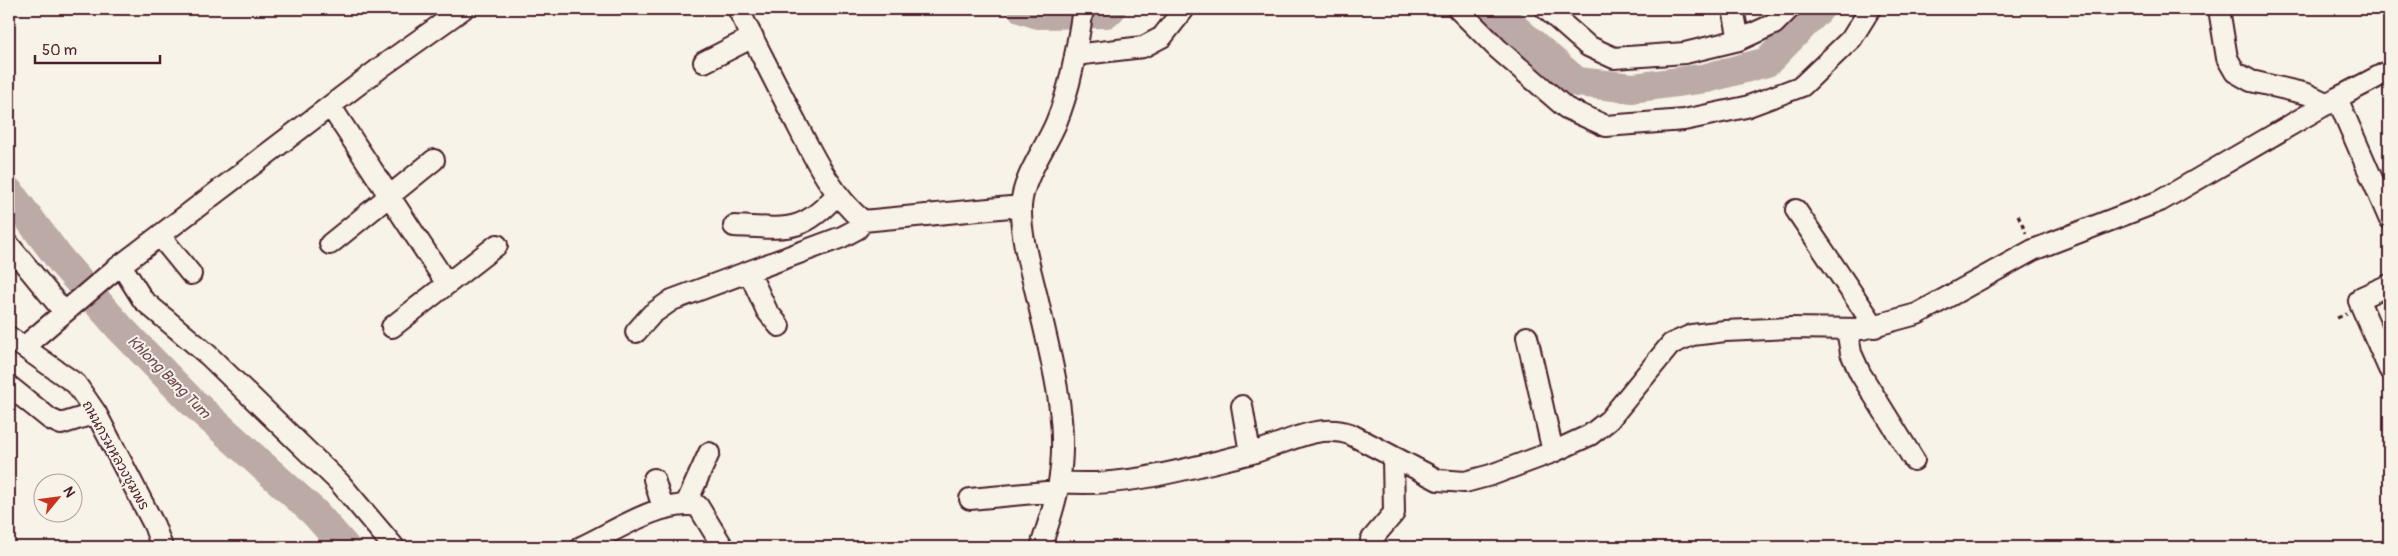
<svg xmlns="http://www.w3.org/2000/svg" width="2398" height="556" font-family="Pangolin,'Playpen Sans Thai',sans-serif">
  <style>
    .lines { fill: none; stroke-linecap: round; stroke-linejoin: round }
    .river { stroke: #bcaaa7; stroke-width: 30 }
    .minor-casing { stroke: #4a1f2b; stroke-width: 24 }
    .path { stroke: #4a1f2b; stroke-width: 3; stroke-dasharray: 5 4; stroke-linecap: butt }
    .minor { stroke: #f7f3e8; stroke-width: 20 }
    .labels { text-anchor: middle; stroke-width: 4; stroke-linejoin: round; paint-order: stroke }
    .street-label { font-size: 14px; fill: #4a1f2b; stroke: #f7f3e8 }
    .water-label { font-size: 15px; font-style: italic; fill: #6c4950; stroke: #f7f3e8 }
  </style>
  <rect width="100%" height="100%" fill="#f7f3e8"/>
  <filter id="ink" filterUnits="userSpaceOnUse"><feTurbulence type="fractalNoise" baseFrequency=".02" numOctaves="2"/><feDisplacementMap in="SourceGraphic" scale="10" xChannelSelector="R" yChannelSelector="G"/><feConvolveMatrix kernelMatrix="1 2 1 2 8 2 1 2 1" color-interpolation-filters="sRGB"/></filter>
  <g filter="url(#ink)">
    <g class="lines">
      <path class="river" d="M1023,9L1038,14L1107,13L1111,9
        M1496,9L1510,24L1577,82L1633,88L1707,78L1767,62L1819,9
        M9,192L62,262L120,328L190,400L315,513L345,547"/>
      <defs>
        <path id="minor" d="M738,9C755,43 773,77 790,111C810,149 829,193 863,221L1021,206
          M1458,9L1498,49L1566,108L1606,126L1684,120L1746,107L1802,86L1852,38L1870,9
          M1546,9L1588,46L1614,58L1685,53L1739,40L1774,24L1789,9
          M1733,9L1739,40
          M2219,9L2227,58L2235,72L2251,81L2307,94L2328,104
          M1075,55L1143,47L1162,37L1184,9
          M704,62L753,37
          M2337,98L2389,218
          M331,107L447,284
          M1796,210L1875,327
          M734,226C784,228 802,235 837,194
          M160,236L191,274
          M330,244L434,160
          M9,245L64,312
          M121,265L143,300L208,355L339,482L394,547
          M749,272L767,311L779,326
          M2389,285L2362,297L2359,301L2389,369
          M392,327L497,245
          M1847,329L1851,353L1860,373L1914,460
          M636,332L652,314L672,300L842,237L857,229L863,221
          M9,337L76,384L96,413L154,525L162,547
          M1527,337L1553,452
          M25,346L113,271L384,65L463,9
          M9,386L50,419L61,424L96,413
          M1242,406L1250,453
          M654,479L663,508
          M1059,482C1123,488 1186,469 1248,454C1281,446 1316,422 1350,434L1438,480L1465,482L1491,475L1553,452L1590,435L1609,420L1671,344L1692,335L1725,331L1789,328L1862,329L1917,314L2033,250L2160,201L2337,98L2389,71
          M970,499L1057,491
          M686,504L709,453
          M1371,540L1394,513L1393,458
          M581,547C614,532 661,499 698,506L723,547
          M1041,547C1047,526 1056,504 1059,482C1069,424 1053,366 1040,310C1033,277 1020,240 1021,206C1023,177 1045,149 1056,123C1071,87 1077,47 1083,9"/>
      </defs>
      <use href="#minor" class="minor-casing"/>
      <path class="path" d="M2018,215L2026,233
        M2337,318L2347,314"/>
      <use href="#minor" class="minor"/>
    </g>
  </g>
  <g class="labels">
    <g class="street-label">
      <text transform="translate(116 455) rotate(61)" y="5">ถนนกรมหลวงชุมพร</text>
    </g>
    <g class="water-label">
      <text transform="translate(169 377) rotate(45)" y="5">Khlong Bang Tum</text>
    </g>
  </g>
  <rect width="2398" height="556" fill="none" stroke="#f7f3e8" stroke-width="30"/>
  <rect x="15" y="15" width="2368" height="526" fill="none" stroke="#4a1f2b" stroke-width="2" filter="url(#ink)"/>
  <g transform="translate(58 498) rotate(61)"><circle r="24" fill="#f7f3e8" stroke="#b29e9c"/>
  <path d="M0-4L9 19L0 12L-9 19Z" fill="#c8321e"/>
  <text y="-8" font-size="14" font-weight="bold" text-anchor="middle" fill="#4a1f2b">N</text>
  </g>
  <path d="M35 55v8h125v-8" fill="none" stroke="#4a1f2b" stroke-width="2.5"/>
  <text x="42" y="55" font-size="15" fill="#4a1f2b" stroke="#f7f3e8" stroke-width="4" paint-order="stroke">50 m</text>
</svg>
